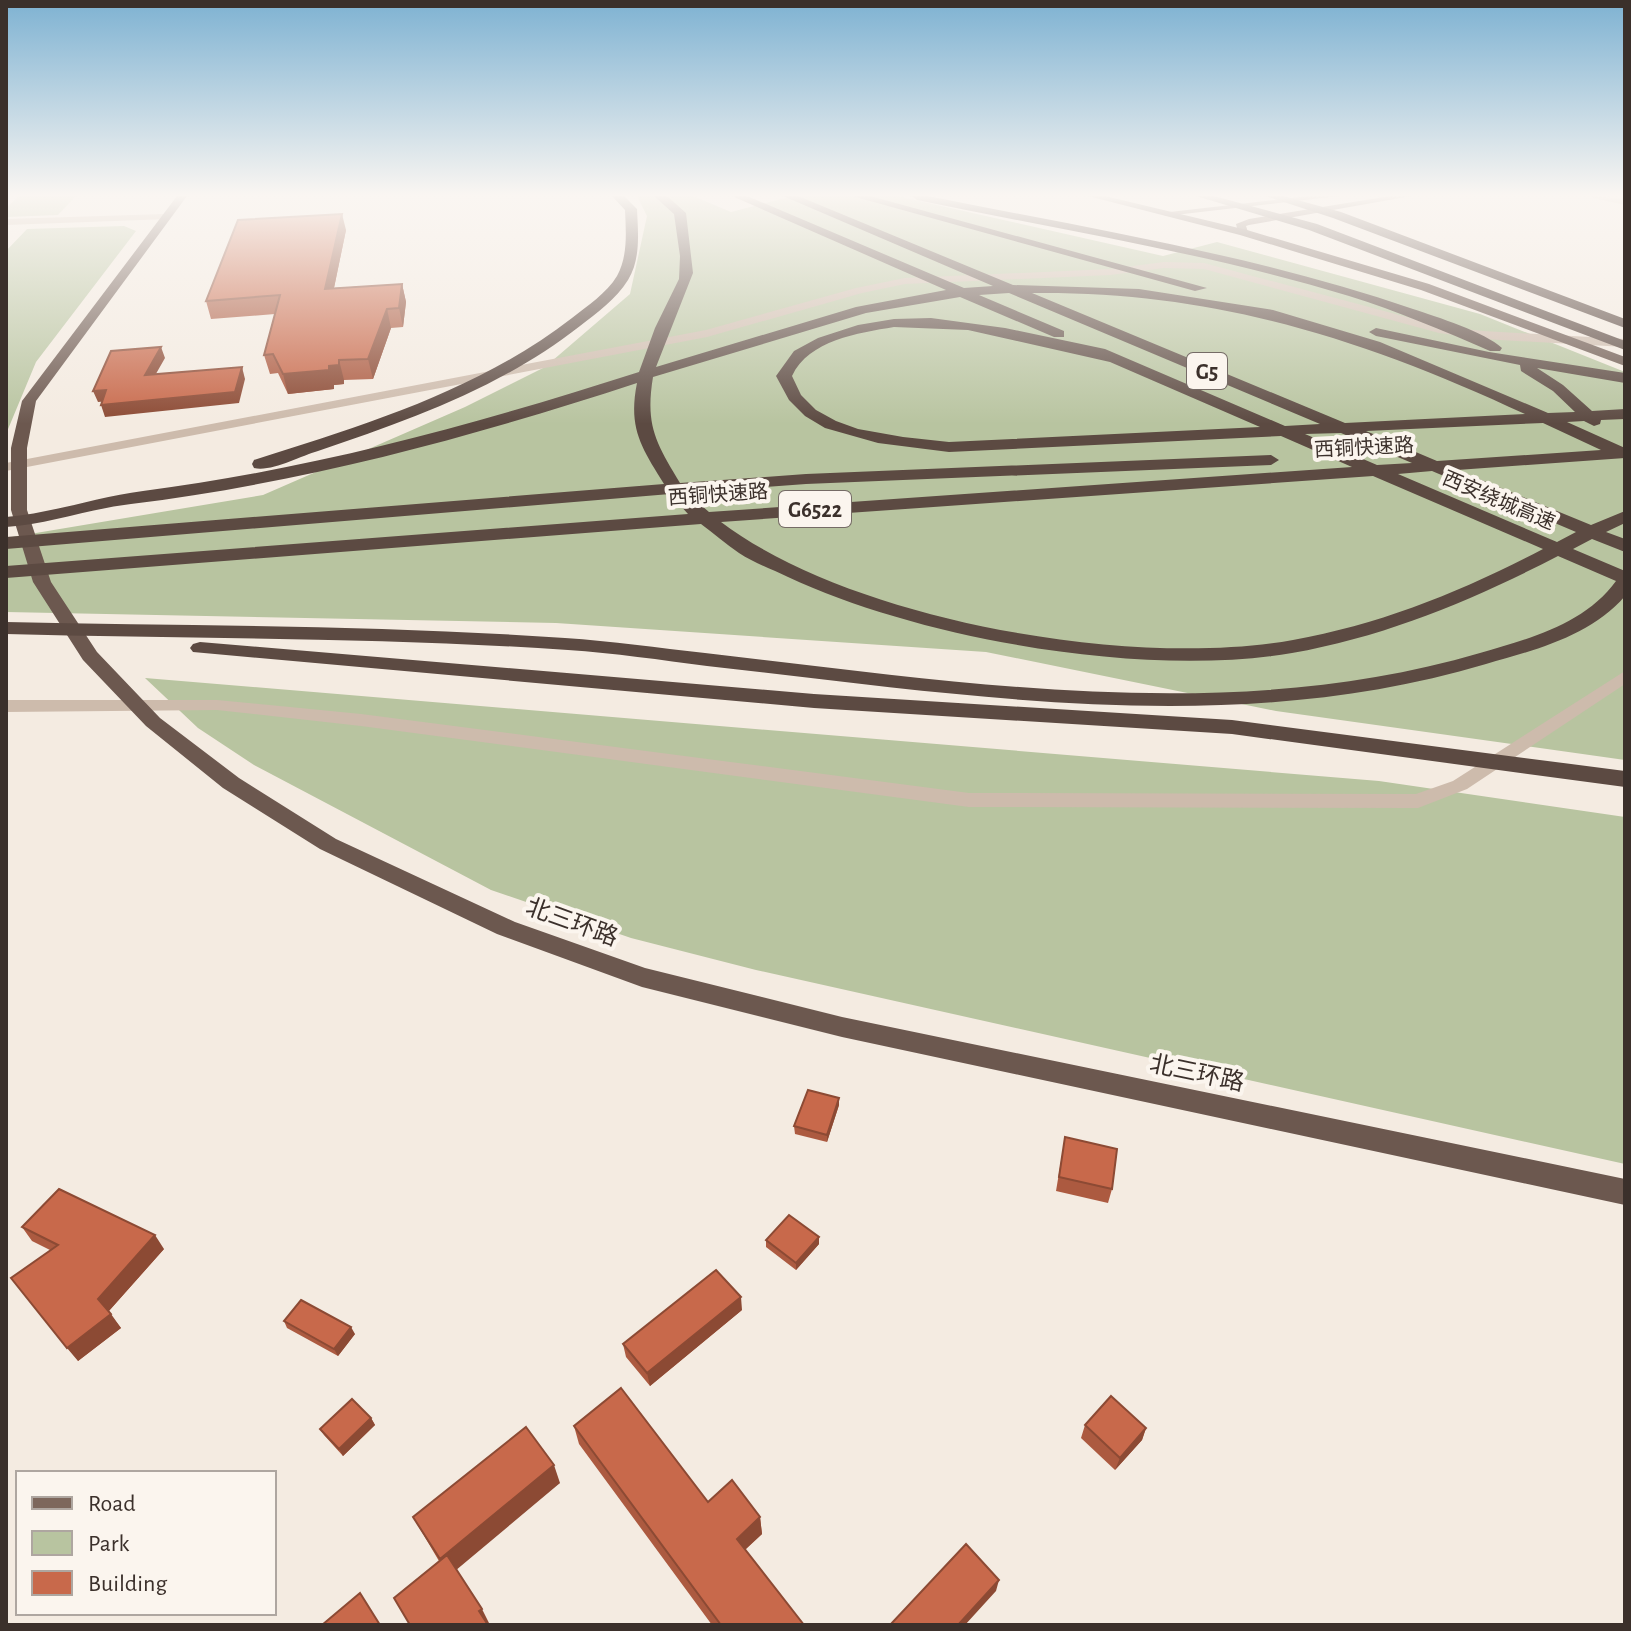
<svg xmlns="http://www.w3.org/2000/svg" width="1631" height="1631" font-family="'Alegreya Sans','Noto Sans SC',sans-serif">
  <style>
    .green { fill: #b8c4a0 }
    .lines { fill: none; stroke-linecap: round; stroke-linejoin: round }
    .minor { fill: #cdbbac; fill-rule: evenodd }
    .tertiary { fill: #cdbbac; fill-rule: evenodd }
    .primary { fill: #7d675c; fill-rule: evenodd }
    .trunk { fill: #6c584f; fill-rule: evenodd }
    .motorway { fill: #5c4a42; fill-rule: evenodd }
    .wall { fill: #ac5a40 }
    .shaded-wall { fill: #8c4a34 }
    .building { fill: #c8694b; stroke: #8c4a34; stroke-width: 2 }
    .labels { text-anchor: middle; stroke-width: 8; stroke-linejoin: round; paint-order: stroke }
    .far-street-label { font-size: 20px; fill: #3b302b; stroke: #fbf5ee }
    .shield { fill: #fbf5ee; stroke: #756b66; stroke-width: 2 }
    .shield-label { font-size: 22px; font-weight: bold; fill: #3b302b }
    .street-label { font-size: 24px; fill: #3b302b; stroke: #fbf5ee }
  </style>
  <rect width="100%" height="100%" fill="#f4ebe1"/>
  <path class="green" d="M19,196H76L58,215L6,217V208Z
    M637,196H693L731,212L793,196H897L1163,256L1217,242L1480,314L1625,372V760L1276,711L986,652L556,623L6,612V538L263,495L465,407L545,367L630,294L647,216Z
    M124,226L136,231L36,362L6,434V251L27,229Z
    M145,678L1379,781L1625,817V1164L756,970L631,938L491,890L254,765L198,728Z"/>
  <g class="lines">
    <path class="minor" d="M1591,196L1625,199V205L1593,198Z
      M1164,262L1204,263L1440,326L1483,331L1625,339V347L1483,339L1439,333L1204,269L1164,268L1110,275L905,284L862,293L707,337L6,471V463L706,330L856,288L905,278L1110,269Z
      M1625,671V684L1467,789L1418,808L969,807L361,726L217,710L6,712V700H217L361,714L969,793L1416,794L1453,781Z"/>
    <path class="tertiary" d="M165,214L168,219L6,225V219Z"/>
    <path class="primary" d="M1308,196H1339L1166,216L1161,213Z
      M1390,196H1411L1249,225L1246,226L1248,232L1243,235L1238,232L1236,224L1249,219Z"/>
    <path class="trunk" d="M177,196H187L36,401L27,448V510L51,582L97,652L160,718L239,778L336,839L515,922L645,968L842,1017L1625,1179V1205L842,1037L642,987L497,934L320,849L223,788L146,726L83,660L33,582L11,510V448L22,401Z
      M1088,196H1105L1247,230L1429,284L1625,357V366L1421,290L1240,235Z"/>
    <path class="motorway" d="M612,196H624L637,209C638,232 641,259 628,280C616,299 597,313 580,326C502,387 410,420 318,451C300,456 272,472 254,468L252,464L254,460C365,425 479,390 572,318C587,306 607,293 617,276C628,256 626,232 625,210Z
      M654,196H667L686,213L693,273L656,367L856,307L946,290L732,196H747L964,288L993,286L783,196H798L1013,285L1139,289L1273,310L1380,342L1548,413L1575,412L1553,391L1521,371L1520,365L1376,336L1369,332L1376,328L1489,352L1625,373V383L1537,368L1563,385L1592,411L1625,409V419L1601,420L1600,424L1594,426L1584,421L1567,422L1625,448V458L1457,470L1591,525L1625,511V523L1606,532L1625,539V552L1592,539L1573,549L1625,571V596C1591,636 1535,650 1486,664C1232,740 965,695 707,666C661,660 614,653 568,650C381,637 193,639 6,634V622C192,626 379,625 565,638C612,641 658,648 705,653C961,682 1228,727 1480,653C1529,639 1585,624 1616,581L1558,556C1473,600 1387,636 1292,653C1145,678 923,640 788,577C772,569 754,563 739,553C726,544 713,533 701,524L6,578V566L688,514L670,494L6,549V537L664,484C641,447 628,428 637,383C472,437 303,483 131,504C89,509 49,524 6,527V517C53,513 97,497 143,491C313,469 477,424 639,372L655,328L679,279L680,256L674,214ZM1009,293L1320,424L1285,426L1105,349L1005,328L931,318L894,319L858,325L818,338L794,351L776,376L789,400L805,416L825,428L878,443L949,452L1281,436L1352,467L709,512L687,493L806,484L1271,465L1279,460L1271,455L806,474L680,483C656,443 645,426 653,377L866,313L960,297L1054,337H1064V331L979,295ZM1032,293C1213,291 1362,338 1525,414L1345,423ZM894,327L968,330L1110,362L1260,427L949,442L903,437L858,429L836,421L816,410L801,395L792,376C809,340 858,333 894,327ZM1543,423L1601,450L1437,461L1366,431ZM1341,433L1412,463L1377,465L1305,434ZM1432,471L1576,532L1557,542L1398,474ZM1373,476L1543,549C1463,591 1382,624 1293,640C1132,669 852,621 721,522Z
      M852,196H870L1207,288L1195,291Z
      M912,196H928C1091,229 1256,255 1413,309C1437,317 1485,332 1502,348L1500,351H1490C1444,331 1397,311 1349,296C1208,253 1061,230 917,200Z
      M1196,196H1214L1317,224L1625,341V350L1309,230Z
      M1265,196H1283L1341,212L1625,319V328L1333,218Z
      M200,642L814,694L1232,720L1625,771V787L1232,734L814,708L193,652L190,648L193,644Z"/>
  </g>
  <path class="wall" d="M346,230L334,288L402,284L406,302L403,327L391,328L373,379L344,380V384L334,385V389L288,394L278,373L270,374L264,355L275,314L211,319L206,301Z
    M839,1098V1105L827,1142L795,1134L794,1126Z
    M1065,1137L1112,1189L1108,1203L1056,1191Z
    M22,1227L164,1249L108,1312L121,1328L78,1361L50,1250L32,1241Z
    M819,1237V1244L796,1270L766,1247V1240Z
    M742,1310L650,1386L626,1357L623,1344Z
    M284,1321L355,1334L338,1356L287,1328Z
    M371,1418L375,1425L343,1456L324,1435L320,1429Z
    M1085,1425L1146,1428L1142,1440L1115,1470L1081,1438Z
    M574,1426L708,1502L760,1517L762,1534L745,1550L804,1625H712L579,1444Z
    M560,1483L439,1561L413,1517Z"/>
  <path class="shaded-wall" d="M342,214L346,230L330,307L325,289Z
    M402,284L406,302L403,327L399,308Z
    M387,309L391,328L373,379L368,359Z
    M161,347L165,358L149,386L145,375Z
    M339,360L344,380V384L334,385V389L288,394L283,374L329,366Z
    M242,367L245,379L239,403L105,417L101,405Z
    M106,390L110,401L98,402L93,391Z
    M839,1098V1105L827,1142V1135Z
    M155,1235L164,1249L108,1312L98,1299Z
    M819,1237V1244L796,1270V1263Z
    M741,1297L742,1310L650,1386L647,1373Z
    M111,1314L121,1328L78,1361L67,1348Z
    M351,1327L355,1334L338,1356L334,1349Z
    M371,1418L375,1425L343,1456L339,1449Z
    M1146,1428L1142,1440L1115,1470L1120,1458Z
    M554,1465L560,1483L449,1576L440,1559Z
    M760,1517L762,1534L738,1556L737,1539Z
    M999,1580L996,1591L965,1625H958Z
    M482,1609L490,1625H486L479,1611Z"/>
  <path class="building" d="M342,214L325,289L402,284L399,308L387,309L368,359L339,360V365L329,366V370L283,374L273,354L264,355L280,295L206,301L238,220Z
    M161,347L145,375L242,367L235,392L101,405L106,390L93,391L111,351Z
    M808,1090L839,1098L827,1135L794,1126Z
    M1065,1137L1117,1149L1112,1189L1059,1177Z
    M59,1189L155,1235L98,1299L111,1314L67,1348L11,1278L58,1245L22,1227Z
    M789,1215L819,1237L796,1263L766,1240Z
    M716,1270L741,1297L647,1373L623,1344Z
    M301,1300L351,1327L334,1349L284,1321Z
    M621,1388L708,1502L732,1480L760,1517L737,1539L804,1625H721L574,1426Z
    M1111,1396L1146,1428L1120,1458L1085,1425Z
    M352,1399L371,1418L339,1449L320,1429Z
    M526,1427L554,1465L440,1559L413,1517Z
    M966,1544L999,1580L958,1625H890Z
    M447,1555L482,1609L479,1611L488,1625H410L394,1598Z
    M360,1593L380,1625H322Z"/>
  <linearGradient id="sky" x2="0" y2="1"><stop stop-color="#7eb2d2"/><stop offset="0.46" stop-color="#faf6f2"/><stop offset="1" stop-color="#faf6f2" stop-opacity="0"/></linearGradient>
  <rect width="1631" height="424" fill="url(#sky)"/>
  <g class="labels">
    <g class="far-street-label">
      <text transform="translate(1364 447) rotate(-3)" y="7">西铜快速路</text>
      <text transform="translate(718 494) rotate(-4)" y="7">西铜快速路</text>
      <text transform="translate(1499 500) rotate(23)" y="7">西安绕城高速</text>
    </g>
    <g class="shield">
      <rect x="1187" y="353" width="40" height="36" rx="6"/>
      <rect x="779" y="491" width="72" height="36" rx="6"/>
    </g>
    <g class="shield-label">
      <text x="1207" y="379">G5</text>
      <text x="815" y="517">G6522</text>
    </g>
    <g class="street-label">
      <text transform="translate(572 922) rotate(20)" y="8">北三环路</text>
      <text transform="translate(1197 1073) rotate(12)" y="8">北三环路</text>
    </g>
  </g>
  <rect width="1631" height="1631" fill="none" stroke="#3b302b" stroke-width="16"/>
  <rect x="16" y="1471" width="260" height="144" fill="#fbf5ee" stroke="#aea6a0" stroke-width="2"/>
  <rect x="32" y="1497" width="40" height="12" fill="#7d675c" stroke="#aea6a0" stroke-width="2"/>
  <text x="88" y="1511" font-size="24" fill="#3b302b">Road</text>
  <rect x="32" y="1531" width="40" height="24" fill="#b8c4a0" stroke="#aea6a0" stroke-width="2"/>
  <text x="88" y="1551" font-size="24" fill="#3b302b">Park</text>
  <rect x="32" y="1571" width="40" height="24" fill="#c8694b" stroke="#aea6a0" stroke-width="2"/>
  <text x="88" y="1591" font-size="24" fill="#3b302b">Building</text>
</svg>
